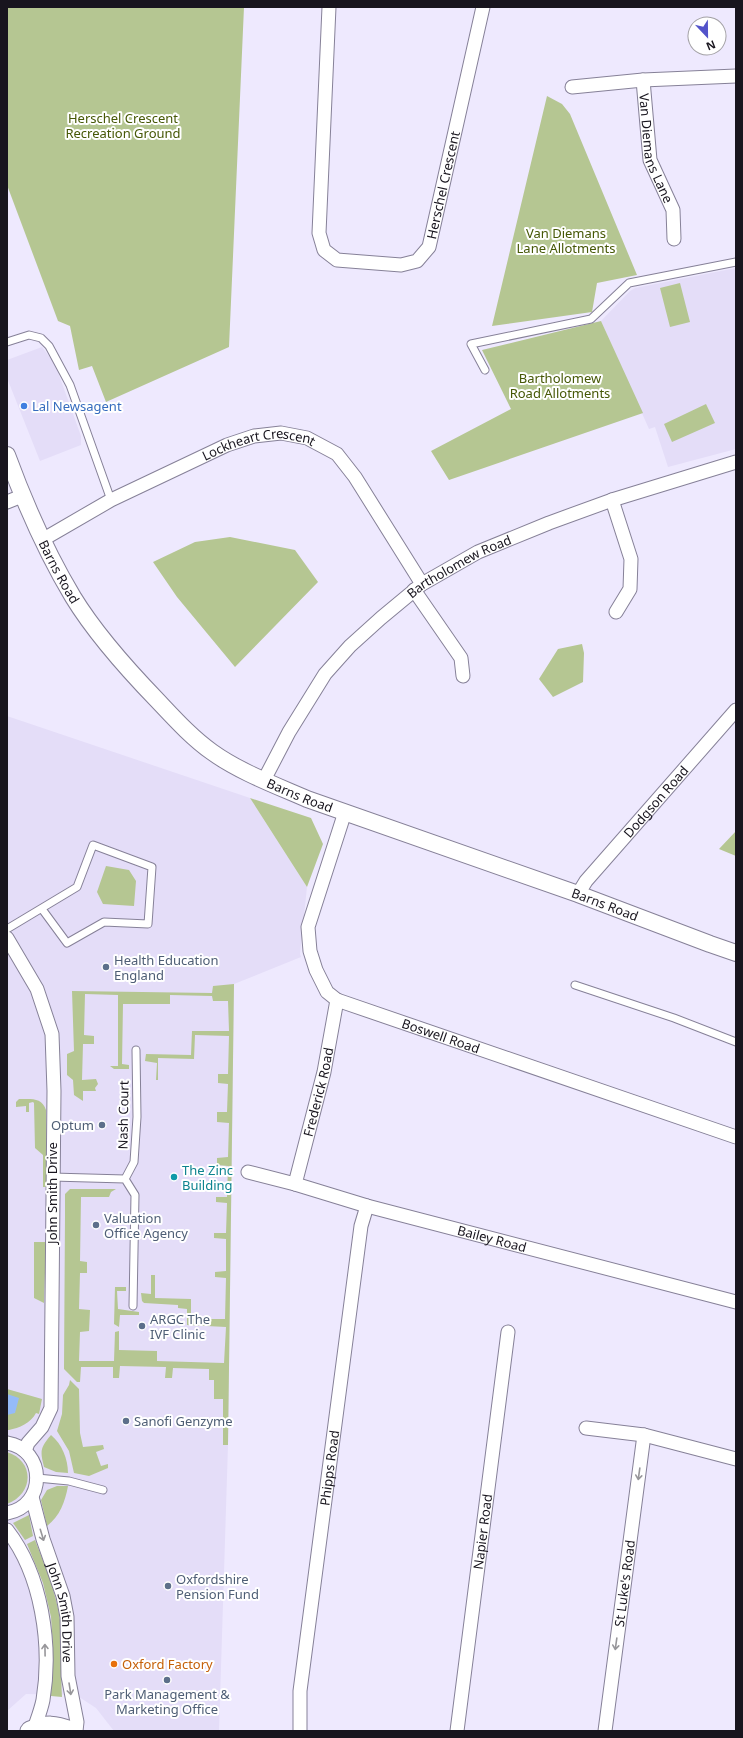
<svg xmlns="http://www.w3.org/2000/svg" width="743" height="1738" font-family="'Noto Sans',sans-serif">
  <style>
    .built { fill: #e4ddf8 }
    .green { fill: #b5c692 }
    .water { fill: #95bbf8 }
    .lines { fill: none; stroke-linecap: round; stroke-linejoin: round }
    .service-casing { stroke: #868198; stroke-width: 9 }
    .minor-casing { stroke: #868198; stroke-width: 15 }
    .tertiary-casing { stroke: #868198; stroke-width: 18 }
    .secondary-casing { stroke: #868198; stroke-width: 21 }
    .service { stroke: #fff; stroke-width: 7 }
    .minor { stroke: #fff; stroke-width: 13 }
    .tertiary { stroke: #fff; stroke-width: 16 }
    .secondary { stroke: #fff; stroke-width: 19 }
    .oneway { stroke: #97969a }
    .shop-dot { fill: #3f7fe0; stroke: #fff; stroke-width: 1.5 }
    .service-dot { fill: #5c6f8a; stroke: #fff; stroke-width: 1.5 }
    .culture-dot { fill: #0f9aa8; stroke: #fff; stroke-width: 1.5 }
    .food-dot { fill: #e8710a; stroke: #fff; stroke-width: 1.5 }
    .labels { text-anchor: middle; stroke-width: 4; stroke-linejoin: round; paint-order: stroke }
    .park-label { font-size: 13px; fill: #465806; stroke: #fff }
    .street-label { font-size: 13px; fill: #18151e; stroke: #fff }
    .shop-label { font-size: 13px; fill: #366cbe; stroke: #fff; text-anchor: start }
    .service-label { font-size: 13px; fill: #4e5e75; stroke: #fff; text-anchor: start }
    .culture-label { font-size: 13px; fill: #0d838f; stroke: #fff; text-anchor: start }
    .food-label { font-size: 13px; fill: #c56008; stroke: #fff; text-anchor: start }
  </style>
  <rect width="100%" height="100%" fill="#eee9fe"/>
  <path class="built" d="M736,268V449L668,467L655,427L649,429L601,321L630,291L635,288Z
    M42,347L55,364L81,436V445L40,461L7,378V360Z
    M7,716L250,798L307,887L300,954L301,957L234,984L228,1445L219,1731H114L96,1708L76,1695L26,1694L7,1711Z"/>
  <path class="green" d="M7,7H244L229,347L106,402L92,366L79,370L70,326L58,321L7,185Z
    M547,96L562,104L570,114L637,275L597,283L592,312L492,326Z
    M680,283L690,322L670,327L660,288Z
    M601,321L643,413L449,480L431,451L511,409L482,350Z
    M706,404L715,423L672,442L664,424Z
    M230,537L295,550L318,582L235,667L177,597L153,562L195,542Z
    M582,644L584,653L583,682L553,697L539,679L558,649Z
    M250,798L311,818L323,844L307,887Z
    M736,831V856L719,849Z
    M106,866L129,870L136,881L134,906L103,904L97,892Z
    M234,984L228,1445H223V1399H214V1380H209V1369L173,1368L172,1378H165L166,1367L120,1366L119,1378H113V1367H81L80,1382H77L64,1369L65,1216V1194L70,1189H116L111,1192L109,1197H81L80,1261L87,1262V1273H80L79,1309L90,1310L89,1331L80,1332L79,1361H114L115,1332L119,1331V1350L157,1351V1361L224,1363L226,1327L187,1325V1309L178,1308V1305L144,1303L142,1301L141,1293L151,1294V1275H155V1298L191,1299V1319H225L226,1278L215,1277V1272L226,1271V1239L214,1238V1233H226L227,1203L216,1202V1197H227L228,1166L217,1165V1158L228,1157L229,1123L217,1122V1112H227L228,1084L218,1083V1074H228L229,1036L195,1035L194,1059L158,1058V1080H156L157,1063L145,1061L146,1054L191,1055L192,1031H229L228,1001H213L212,996L170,995V1004H123L122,1064L129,1065V1069H114L110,1066H118V995L85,994L84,1035L94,1036V1044H83L82,1080L96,1079L98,1084L95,1088L96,1091H83V1101L74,1095L73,1080L67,1075V1054L74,1051L72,991L212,993L213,986Z
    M19,1099C31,1099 42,1097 46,1110L47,1187H43V1155L35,1148L34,1103L33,1102L29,1103V1112H26V1106L16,1107V1102Z
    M34,1242H46L44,1303L34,1298Z
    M115,1287H126V1291H117L118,1309L139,1312V1315H120L119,1327L114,1324Z
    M70,1380L79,1389L80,1433L83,1447L103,1445L104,1449L96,1452L101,1466L108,1464V1468L89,1476L74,1473L69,1451L57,1431L62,1414L63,1395L69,1385Z
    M7,1389L42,1399L39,1414L36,1413C31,1423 19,1428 9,1430H7Z
    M51,1435C62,1444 68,1459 68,1473L56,1472L44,1467C40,1451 40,1448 51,1435Z
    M7,1452C35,1461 34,1494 7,1504Z
    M57,1486H68C65,1502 60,1516 47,1526L41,1500L47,1490Z
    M29,1515L33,1536L25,1540L13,1523Z
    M35,1540C45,1566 56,1592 60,1620C64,1645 60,1671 62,1697L51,1696L53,1646L51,1617L43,1583L27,1544Z"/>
  <path class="water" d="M7,1394L19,1398L15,1413L7,1415Z"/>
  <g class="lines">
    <defs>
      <path id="service" d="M7,342L29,335L41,338L49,346L70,385L111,500
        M485,370L471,344L591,319L629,283L736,262
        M7,929L77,887L93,845L152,867L148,924L104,922L67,943L42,909
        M575,985L674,1018L736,1042
        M52,1177L125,1179
        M125,1179L134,1162L137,1117L136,1050
        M125,1179L135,1195L133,1306
        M37,1478L69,1481L103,1490"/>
      <g id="minor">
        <path id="s1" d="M329,7L319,233L324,250L337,260L401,265L417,261L429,247L483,7"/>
        <path id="s2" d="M643,80L650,160L673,210L674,239"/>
        <path d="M572,87L643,80L736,76"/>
        <path d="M612,500L631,559L630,589L616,612"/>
        <path d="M7,502L22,496"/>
        <path id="s3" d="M42,540L111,500L227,445L254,436L281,433L307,438L337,454L355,477L422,584"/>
        <path d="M414,590L461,658L463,676"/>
        <path id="s4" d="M264,780L289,732L325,674L350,646L381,618L422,584L478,552L549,523L612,500L736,462"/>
        <path id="s5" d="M345,812L308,927L310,951L316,970L327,992L337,1000L736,1137"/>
        <path id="s6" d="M578,894L586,881L736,710"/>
        <path d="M7,938L37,989L52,1034L54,1091L51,1408L42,1427L28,1443L25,1451"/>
        <path id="s7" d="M248,1172L295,1184L367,1206L736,1302"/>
        <path id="s8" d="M295,1184L324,1072L337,1000"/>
        <path d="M586,1428L644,1435L736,1459"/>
        <path d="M7,1443C46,1449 47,1506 7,1513"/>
        <path id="s9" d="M32,1497L43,1539L63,1596L67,1617L68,1676L77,1722L76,1731"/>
        <path d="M7,1530C42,1575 52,1645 43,1700C41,1710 37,1720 34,1729"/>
        <path id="s10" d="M300,1731V1691L361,1226L367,1206"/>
        <path id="s11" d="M457,1731L508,1332"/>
        <path id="s12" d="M605,1731L644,1435"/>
      </g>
      <g id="tertiary">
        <path id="s13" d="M7,455C25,504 46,552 73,597C95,633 128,670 157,700C174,718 192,738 212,752C240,772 275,785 307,799L578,894L710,944L736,953"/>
      </g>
      <path id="secondary" d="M30,1731C47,1724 55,1725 71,1731"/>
    </defs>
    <use href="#service" class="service-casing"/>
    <use href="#minor" class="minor-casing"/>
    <use href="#tertiary" class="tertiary-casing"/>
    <use href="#secondary" class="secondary-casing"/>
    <use href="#service" class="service"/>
    <use href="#minor" class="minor"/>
    <use href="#tertiary" class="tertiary"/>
    <use href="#secondary" class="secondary"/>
  </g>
  <defs><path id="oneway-shaft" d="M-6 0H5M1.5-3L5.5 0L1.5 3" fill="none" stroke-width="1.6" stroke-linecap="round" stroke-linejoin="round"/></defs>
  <g class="oneway">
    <use href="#oneway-shaft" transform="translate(639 1474) rotate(98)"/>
    <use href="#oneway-shaft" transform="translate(42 1535) rotate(73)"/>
    <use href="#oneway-shaft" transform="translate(616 1644) rotate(98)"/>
    <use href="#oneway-shaft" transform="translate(45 1650) rotate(-91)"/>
    <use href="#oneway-shaft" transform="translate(70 1689) rotate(81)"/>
  </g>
  <circle class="shop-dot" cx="24" cy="406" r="4"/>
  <g class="service-dot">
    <circle cx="106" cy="967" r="4"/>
    <circle cx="102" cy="1125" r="4"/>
    <circle cx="96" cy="1225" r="4"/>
    <circle cx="142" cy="1326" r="4"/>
    <circle cx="126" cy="1421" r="4"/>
    <circle cx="168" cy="1586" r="4"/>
    <circle cx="167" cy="1680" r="4"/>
  </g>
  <circle class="culture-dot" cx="174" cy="1177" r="4"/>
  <circle class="food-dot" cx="114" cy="1664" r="4"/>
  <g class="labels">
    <g class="park-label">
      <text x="123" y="123">Herschel Crescent<tspan x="123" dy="15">Recreation Ground</tspan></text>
      <text x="566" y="238">Van Diemans<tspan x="566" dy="15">Lane Allotments</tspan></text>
      <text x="560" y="383">Bartholomew<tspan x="560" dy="15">Road Allotments</tspan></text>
    </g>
    <g class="street-label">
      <text dy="5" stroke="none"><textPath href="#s2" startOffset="70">Van Diemans Lane</textPath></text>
      <text dy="5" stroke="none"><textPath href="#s1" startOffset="423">Herschel Crescent</textPath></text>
      <text dy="5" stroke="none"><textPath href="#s3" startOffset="240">Lockheart Crescent</textPath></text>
      <text dy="5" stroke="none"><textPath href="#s4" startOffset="296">Bartholomew Road</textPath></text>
      <text dy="5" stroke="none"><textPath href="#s13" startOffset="128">Barns Road</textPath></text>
      <text dy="5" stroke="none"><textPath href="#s13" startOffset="464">Barns Road</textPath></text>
      <text dy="5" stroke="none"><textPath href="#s6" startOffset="121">Dodgson Road</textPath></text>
      <text dy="5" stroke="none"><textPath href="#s13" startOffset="788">Barns Road</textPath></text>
      <text dy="5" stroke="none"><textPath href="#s5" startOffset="312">Boswell Road</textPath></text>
      <text dy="5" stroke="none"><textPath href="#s8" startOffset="95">Frederick Road</textPath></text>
      <text transform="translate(123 1115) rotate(-89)" y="5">Nash Court</text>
      <text transform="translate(52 1193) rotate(-90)" y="5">John Smith Drive</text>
      <text dy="5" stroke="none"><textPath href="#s7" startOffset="253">Bailey Road</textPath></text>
      <text dy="5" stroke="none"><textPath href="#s10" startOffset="265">Phipps Road</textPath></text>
      <text dy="5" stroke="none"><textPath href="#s11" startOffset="201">Napier Road</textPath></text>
      <text dy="5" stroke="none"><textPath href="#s12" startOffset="149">St Luke's Road</textPath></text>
      <text dy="5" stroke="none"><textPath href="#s9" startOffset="120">John Smith Drive</textPath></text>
    </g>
    <g class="shop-label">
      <text x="32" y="411">Lal Newsagent</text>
    </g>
    <g class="service-label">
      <text x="114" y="965">Health Education<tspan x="114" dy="15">England</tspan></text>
      <text x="94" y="1130" text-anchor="end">Optum</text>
      <text x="104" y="1223">Valuation<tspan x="104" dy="15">Office Agency</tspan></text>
      <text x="150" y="1324">ARGC The<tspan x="150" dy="15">IVF Clinic</tspan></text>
      <text x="134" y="1426">Sanofi Genzyme</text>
      <text x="176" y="1584">Oxfordshire<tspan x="176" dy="15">Pension Fund</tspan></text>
      <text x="167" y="1699" text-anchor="middle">Park Management &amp;<tspan x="167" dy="15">Marketing Office</tspan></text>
    </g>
    <g class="culture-label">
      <text x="182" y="1175">The Zinc<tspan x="182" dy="15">Building</tspan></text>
    </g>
    <g class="food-label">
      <text x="122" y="1669">Oxford Factory</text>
    </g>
  </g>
  <rect width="743" height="1738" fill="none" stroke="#18151e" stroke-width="16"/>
  <g transform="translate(707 36) rotate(158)"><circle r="19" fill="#ffffff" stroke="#a3a1a5"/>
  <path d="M0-3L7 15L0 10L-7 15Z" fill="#5353ca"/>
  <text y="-6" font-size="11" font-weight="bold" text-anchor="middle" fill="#18151e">N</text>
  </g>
</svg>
